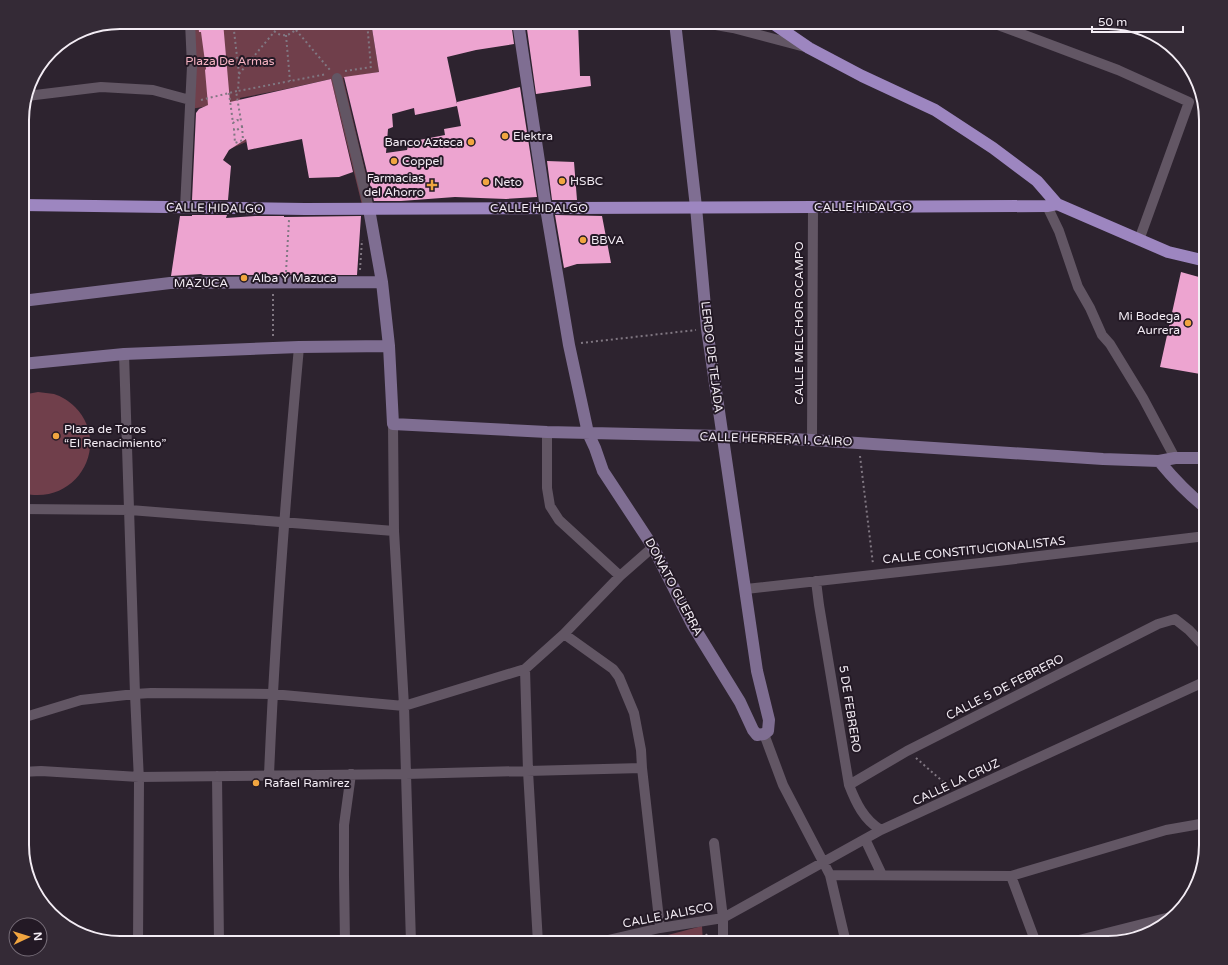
<svg xmlns="http://www.w3.org/2000/svg" width="1228" height="965" font-family="'Varela Round',sans-serif">
  <style>
    .green { fill: #703f4b }
    .building { fill: #eda4d0; fill-rule: evenodd }
    .lines { fill: none; stroke-linecap: round; stroke-linejoin: round }
    .path { stroke: #807782; stroke-width: 2; stroke-dasharray: 2 3; stroke-linecap: butt }
    .street { stroke: #625664; stroke-width: 10 }
    .secondary { stroke: #7f6e92; stroke-width: 12 }
    .primary { stroke: #9d86c0; stroke-width: 12 }
    .poi-dot { fill: #f1a540; stroke: #231925; stroke-width: 1.5 }
    .labels { text-anchor: middle; stroke-width: 4; stroke-linejoin: round; paint-order: stroke }
    .park-label { font-size: 12px; fill: #f6b3c2; stroke: #231925 }
    .poi-label { font-size: 12px; fill: #f3ecf4; stroke: #231925; text-anchor: start }
    .street-label { font-size: 12px; fill: #f3ecf4; stroke: #231925 }
    .rim { fill: none; stroke: #f3ecf4; stroke-width: 2 }
  </style>
  <rect width="100%" height="100%" fill="#2d232f"/>
  <path class="green" d="M190,22H371L379,72L343,78L374,209H363L331,79L281,90L240,98L246,142L232,148L228,100L203,107L190,109Z
    M38,392C43,393 49,393 54,394C61,396 69,401 75,407C109,441 82,498 34,495C30,495 26,493 22,492V395Z
    M702,926L703,943H629L664,936Z"/>
  <path class="building" d="M198,22H223L230,102L331,79L353,172L339,177L309,178L302,139L248,150L246,139L229,150L223,160L231,166L228,200H192L196,113L199,109L208,105L205,70L206,69L201,32H199Z
    M371,22H511L514,44L476,50L447,57L457,104V102L520,87L537,197L506,199L455,197L401,201H374L344,77L379,72ZM457,106L461,126L444,129L445,135L409,142L407,150L386,153L388,129L393,127L392,114L414,108L415,115Z
    M526,22H578L580,76H590L591,86L536,94Z
    M547,161L574,162L577,200H552Z
    M192,215H227L226,218L255,216H284V217L361,216L357,275H203L201,274L171,276L180,216H192Z
    M555,215L602,216L611,263L577,264L564,268Z
    M1181,272L1206,279V375L1160,367Z"/>
  <g class="lines">
    <path class="path" d="M233,22L239,74L238,91L327,74
      M270,22C273,40 295,39 299,22
      M234,28L266,22
      M296,30L330,70
      M286,35L290,81
      M345,71L371,67L367,22
      M239,74L275,31
      M229,93L233,123L237,120L241,121L236,91
      M201,100L237,91
      M242,126L243,140L235,143L234,129L237,130Z
      M360,270L362,240
      M286,272L289,220
      M273,294V337
      M581,343L696,330
      M860,456L873,564
      M916,758L949,787
      M699,943L709,932"/>
    <path class="street" d="M699,22L733,28L805,47
      M990,22L1118,70L1189,102L1139,240
      M337,78L369,209
      M27,96L101,87L153,90L190,100
      M1047,206L1059,231L1078,287L1090,308L1102,335L1110,344L1143,398L1175,458
      M185,208L192,66L190,22
      M124,354L135,694L139,781L138,943
      M393,424L394,531L404,706L411,943
      M547,432V488L550,506L559,520L620,576
      M812,440L813,207
      M22,509L130,510L394,531
      M816,581L819,605L849,785C856,803 864,820 881,830
      M746,589L998,561L1206,536
      M564,634L613,669L619,677L634,713L641,750L642,768L660,928
      M525,669L528,771L538,943
      M22,718L81,700L135,694L151,693L272,694L404,706L525,669L564,634L620,576L653,547
      M764,734L783,785L830,875L846,943
      M22,772L41,771L139,777L406,774L642,768
      M269,775C275,632 286,490 299,347
      M217,776L219,943
      M849,785L907,751L1158,624L1175,619L1189,630L1206,648
      M865,839L882,875
      M714,843L723,918V943
      M830,875L1011,876L1166,830L1206,823
      M1011,876L1036,943
      M345,943L344,876V825L351,774
      M595,943L660,928L723,918L881,830L1206,681
      M1067,943L1174,916"/>
    <path class="secondary" d="M518,22L546,208L569,345L588,433L595,448L603,471L653,547L692,624L740,702L753,730L757,735L764,734L768,731L769,720L757,671L707,329L696,207L675,22
      M369,209L382,282L389,346L393,424L547,432L722,436L812,440L1103,459L1159,461L1175,458H1206
      M22,301L170,283L382,282
      M22,364L124,354L299,347L389,346
      M1159,461C1173,478 1188,494 1206,508"/>
    <path class="primary" d="M771,22L809,48L862,76L935,110L993,148L1037,181L1057,204L1168,252L1206,261
      M22,205L305,209L1047,206L1057,204"/>
  </g>
  <g class="poi-dot">
    <circle cx="505" cy="136" r="4"/>
    <circle cx="471" cy="142" r="4"/>
    <circle cx="394" cy="161" r="4"/>
    <circle cx="562" cy="181" r="4"/>
    <circle cx="486" cy="182" r="4"/>
    <path d="M430 179h4v4h4v4h-4v4h-4v-4h-4v-4h4z"/>
    <circle cx="583" cy="240" r="4"/>
    <circle cx="244" cy="278" r="4"/>
    <circle cx="1188" cy="323" r="4"/>
    <circle cx="56" cy="436" r="4"/>
    <circle cx="256" cy="783" r="4"/>
  </g>
  <g class="labels">
    <g class="park-label">
      <text x="230" y="65">Plaza De Armas</text>
    </g>
    <g class="poi-label">
      <text x="513" y="140">Elektra</text>
      <text x="463" y="146" text-anchor="end">Banco Azteca</text>
      <text x="402" y="165">Coppel</text>
      <text x="424" y="182" text-anchor="end">Farmacias<tspan x="424" dy="14">del Ahorro</tspan></text>
      <text x="570" y="185">HSBC</text>
      <text x="494" y="186">Neto</text>
      <text x="591" y="244">BBVA</text>
      <text x="252" y="282">Alba Y Mazuca</text>
      <text x="1180" y="320" text-anchor="end">Mi Bodega<tspan x="1180" dy="14">Aurrera</tspan></text>
      <text x="64" y="433">Plaza de Toros<tspan x="64" dy="14">“El Renacimiento”</tspan></text>
      <text x="264" y="787">Rafael Ramirez</text>
    </g>
    <g class="street-label">
      <text x="863" y="211">CALLE HIDALGO</text>
      <text transform="translate(215 208) rotate(1)" y="4">CALLE HIDALGO</text>
      <text x="539" y="212">CALLE HIDALGO</text>
      <text x="201" y="287">MAZUCA</text>
      <text transform="translate(799 323) rotate(-90)" y="4">CALLE MELCHOR OCAMPO</text>
      <text transform="translate(712 357) rotate(83)" y="4">LERDO DE TEJADA</text>
      <text transform="translate(776 439) rotate(2)" y="4">CALLE HERRERA I. CAIRO</text>
      <text transform="translate(974 550) rotate(-6)" y="4">CALLE CONSTITUCIONALISTAS</text>
      <text transform="translate(674 587) rotate(62)" y="4">DONATO GUERRA</text>
      <text transform="translate(1005 687) rotate(-27)" y="4">CALLE 5 DE FEBRERO</text>
      <text transform="translate(850 709) rotate(81)" y="4">5 DE FEBRERO</text>
      <text transform="translate(956 782) rotate(-25)" y="4">CALLE LA CRUZ</text>
      <text transform="translate(668 915) rotate(-11)" y="4">CALLE JALISCO</text>
    </g>
  </g>
  <path d="M0 0H1228V965H0ZM120 29H1108A91 91 0 0 1 1199 120V845A91 91 0 0 1 1108 936H120A91 91 0 0 1 29 845V120A91 91 0 0 1 120 29Z" fill="#342a36" fill-rule="evenodd"/>
  <path class="rim" d="M120 29H1108A91 91 0 0 1 1199 120V845A91 91 0 0 1 1108 936H120A91 91 0 0 1 29 845V120A91 91 0 0 1 120 29Z"/>
  <g transform="translate(28 937) rotate(86)"><circle r="19" fill="#231925" stroke="#766d78"/>
  <path d="M0-3L7 15L0 10L-7 15Z" fill="#f1a540"/>
  <text y="-6" font-size="11" font-weight="bold" text-anchor="middle" fill="#f3ecf4">N</text>
  </g>
  <path d="M1092 26v6h91v-6" fill="none" stroke="#f3ecf4" stroke-width="2"/>
  <text x="1098" y="26" font-size="12" fill="#f3ecf4" stroke="#231925" stroke-width="3" paint-order="stroke">50 m</text>
</svg>
